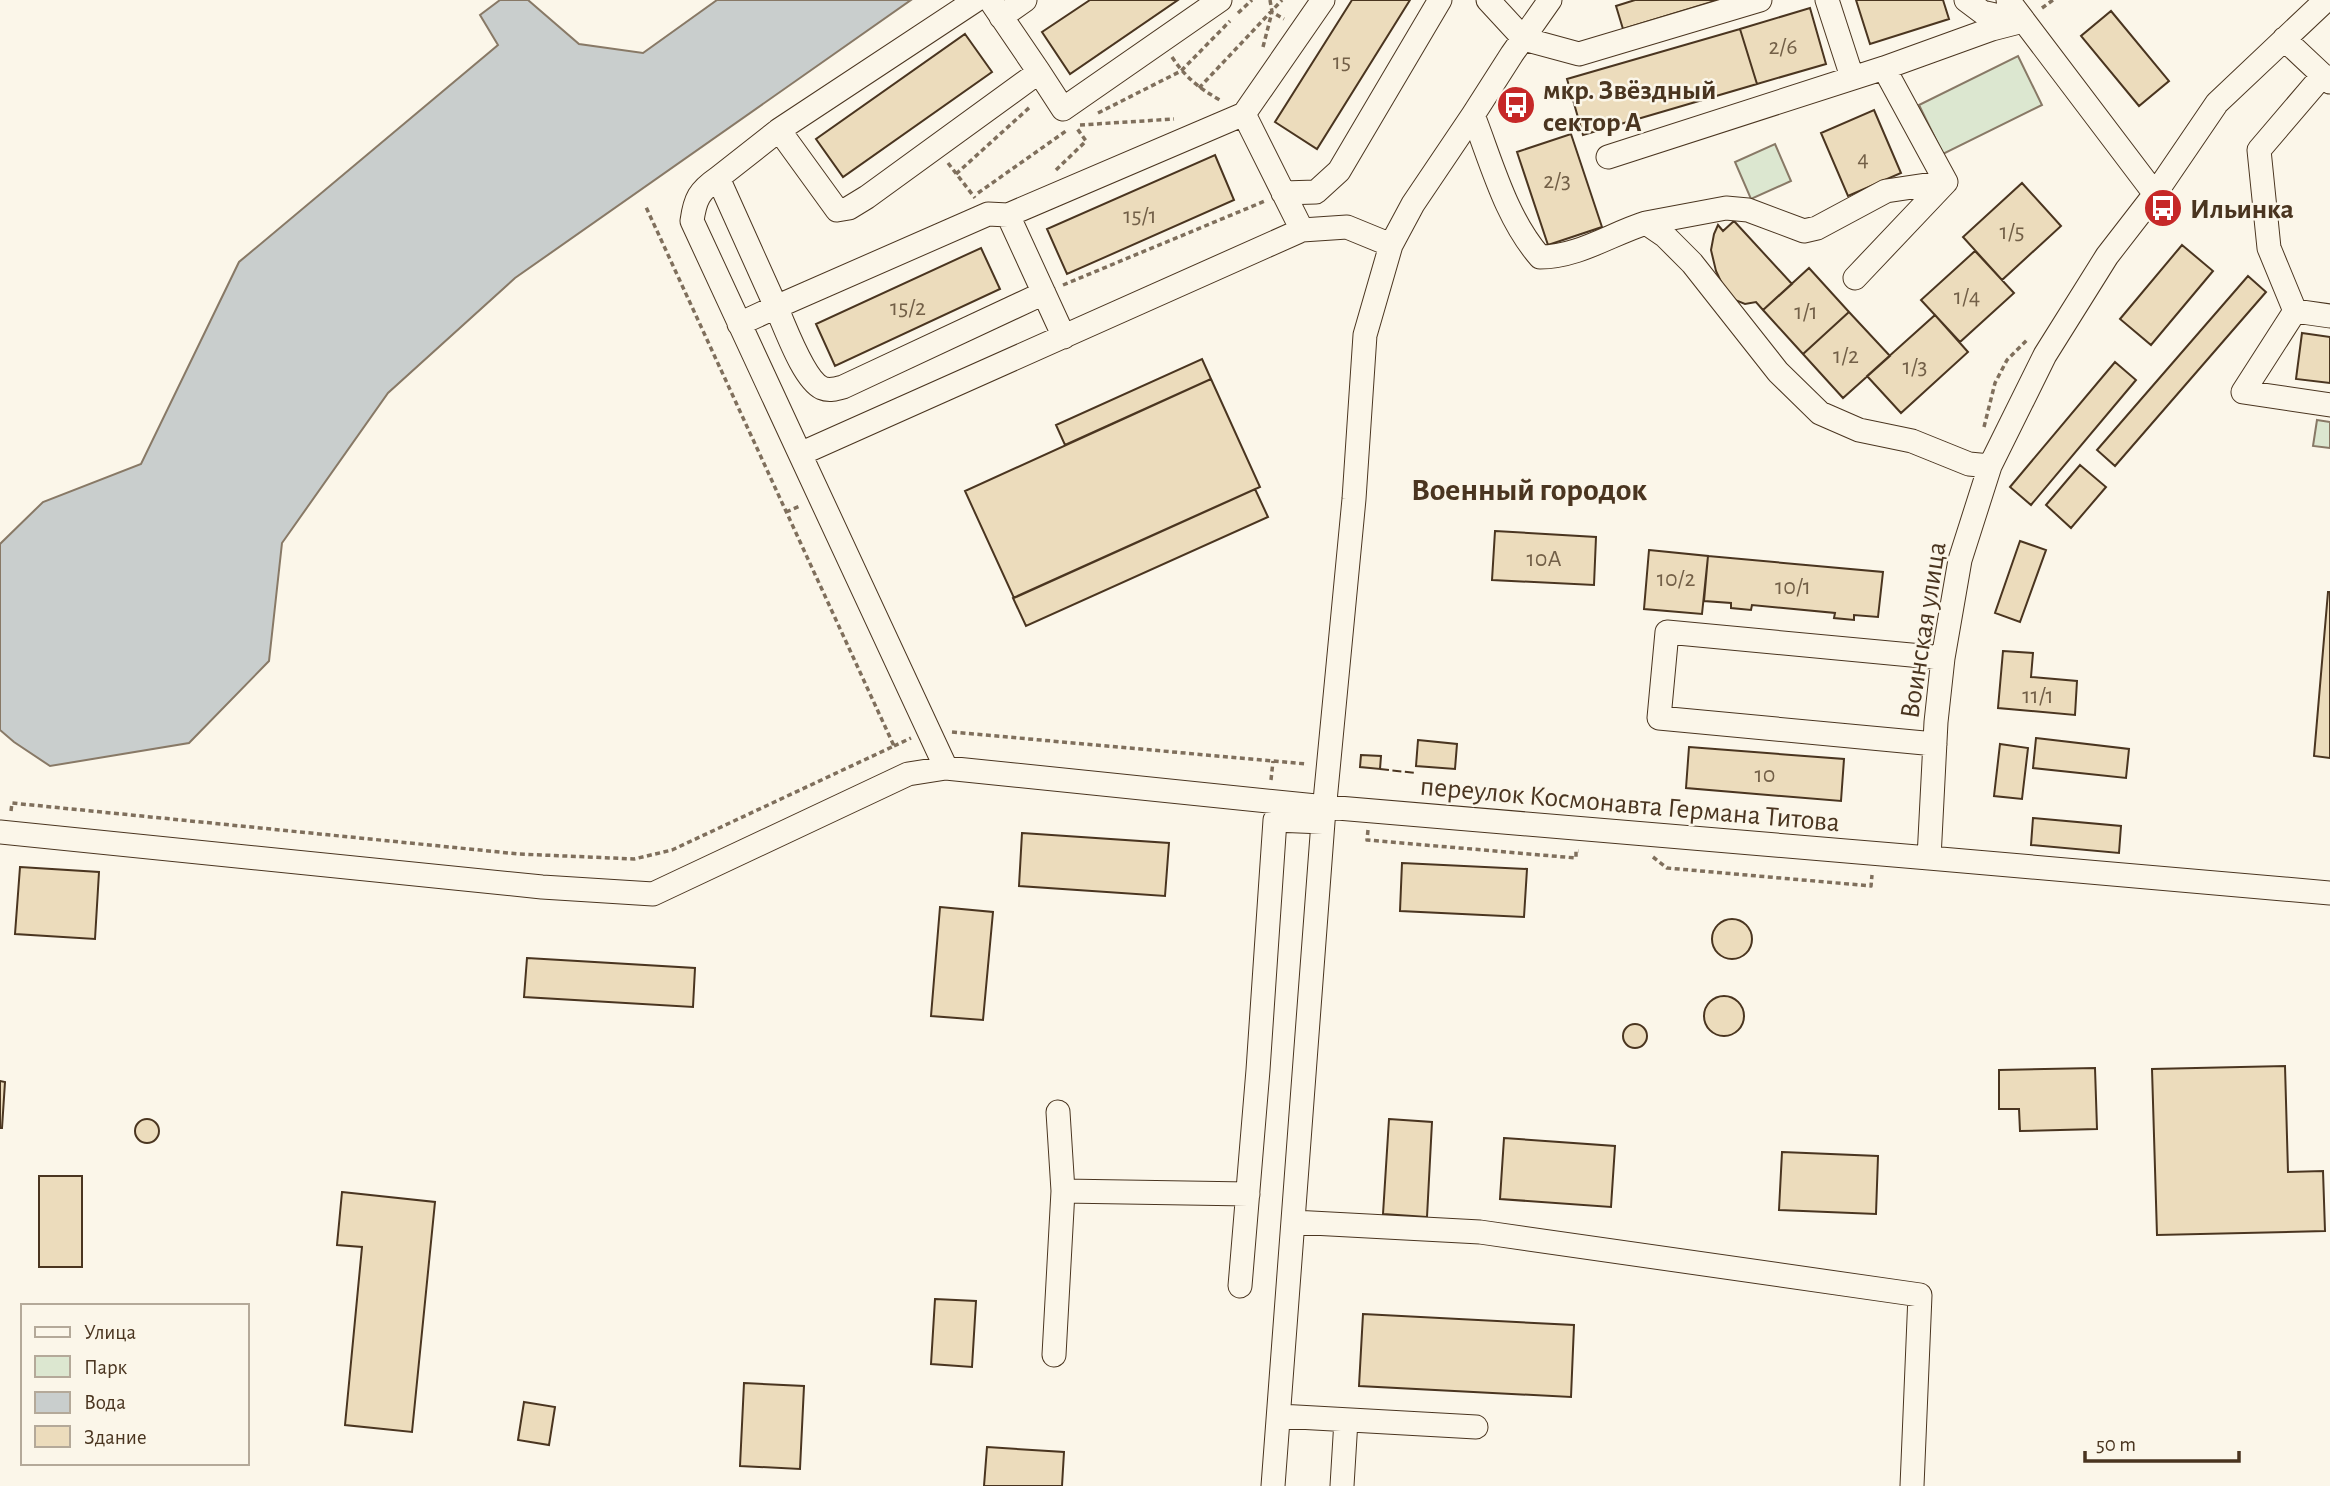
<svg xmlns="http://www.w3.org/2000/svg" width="2330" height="1486" font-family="'Alegreya Sans',sans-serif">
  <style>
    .green { fill: #dce7d0; stroke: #887966; stroke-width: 2 }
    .water { fill: #c9cecd; stroke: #887966; stroke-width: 2 }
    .building { fill: #ecdcbc; stroke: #4a3520; stroke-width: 2 }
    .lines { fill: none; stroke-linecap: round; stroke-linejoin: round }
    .minor-casing { stroke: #4a3520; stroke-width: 25 }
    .path { stroke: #7f6f5c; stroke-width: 3.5; stroke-dasharray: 5 3.5; stroke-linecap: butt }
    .minor { stroke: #fbf6e9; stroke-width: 23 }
    .fence { stroke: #4a3520; stroke-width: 2; stroke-dasharray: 9 3.5; stroke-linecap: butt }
    .labels { text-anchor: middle; stroke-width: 5; stroke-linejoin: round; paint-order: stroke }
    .number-label { font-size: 24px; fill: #725f47 }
    .poi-label { font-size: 28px; font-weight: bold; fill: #4a3520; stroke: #fbf6e9; text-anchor: start }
    .street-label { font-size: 28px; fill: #4a3520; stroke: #fbf6e9 }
    .quarter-label { font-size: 32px; font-weight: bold; fill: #4a3520; stroke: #fbf6e9 }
  </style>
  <rect width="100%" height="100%" fill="#fbf6e9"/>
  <path class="green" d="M2018,56L2042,105L1943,154L1919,105Z
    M1775,144L1791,181L1751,199L1735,162Z
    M2317,420L2330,422V448L2313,446Z"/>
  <path class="water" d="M500,0H528L579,44L643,53L717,0H911L515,278L388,393L282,543L269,661L189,743L50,766L14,742L0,730V544L43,502L141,464L239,262L498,45L480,15Z"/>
  <path class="building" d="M1090,0H1178L1070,74L1042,32Z
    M1352,0H1410L1317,149L1275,122Z
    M1635,0H1718L1623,29L1616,6Z
    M1856,0H1943L1949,19L1870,44Z
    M1810,8L1826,64L1757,84L1740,29Z
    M2111,11L2169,81L2139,106L2081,36Z
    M1740,29L1757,84L1583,135L1567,79Z
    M965,34L992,72L843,177L816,139Z
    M1874,110L1901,173L1848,196L1821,133Z
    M1571,134L1602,227L1548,245L1517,152Z
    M1215,155L1234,200L1067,274L1047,229Z
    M2022,183L2061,226L2002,280L1963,237Z
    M1734,221L1792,284L1763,310L1756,302L1745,304L1735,300L1724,288L1716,271L1711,250L1714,234L1718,225L1723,231Z
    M2182,245L2213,271L2151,345L2120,319Z
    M981,248L1000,289L835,366L816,324Z
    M1975,251L2014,293L1960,342L1921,300Z
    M1809,268L1849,312L1803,354L1763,310Z
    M2248,276L2266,292L2115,466L2097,450Z
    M1849,312L1890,356L1843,398L1803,354Z
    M1935,315L1968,352L1901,413L1867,376Z
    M2302,333L2330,337V383L2296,379Z
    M1202,359L1211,379L1065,445L1056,425Z
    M2115,362L2136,380L2031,505L2010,487Z
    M1211,379L1260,487L1014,598L965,491Z
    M2080,465L2106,487L2071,528L2046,505Z
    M1255,489L1268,517L1026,626L1013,598Z
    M1495,531L1596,537L1594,585L1492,580Z
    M2020,541L2046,550L2020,622L1995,613Z
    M1649,550L1708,556L1702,614L1644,609Z
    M1708,556L1883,572L1878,617L1854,615V620L1834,618L1835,613L1752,605L1751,610L1731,608V603L1704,601Z
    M2328,592H2330V758L2314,756Z
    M2003,651L2033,653L2031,677L2077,681L2075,715L1998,708Z
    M2036,738L2129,749L2126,778L2033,768Z
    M1418,740L1457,744L1455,769L1416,766Z
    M2000,744L2028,748L2022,799L1994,796Z
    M1689,747L1844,759L1841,801L1686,788Z
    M1361,755L1381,756L1380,769L1360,767Z
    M2033,818L2121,826L2119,853L2031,845Z
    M1022,833L1169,843L1165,896L1019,886Z
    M1402,863L1527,869L1524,917L1400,911Z
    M20,867L99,872L95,939L15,934Z
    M940,907L993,912L983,1020L931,1016Z
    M1712 939a20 20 0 1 1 40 0a20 20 0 1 1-40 0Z
    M527,958L695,968L693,1007L524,997Z
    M1704 1016a20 20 0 1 1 40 0a20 20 0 1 1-40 0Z
    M1623 1036a12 12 0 1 1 24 0a12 12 0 1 1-24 0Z
    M2285,1066L2288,1172L2323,1171L2325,1231L2157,1235L2152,1069Z
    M2095,1068L2097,1129L2020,1131L2019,1109H1999V1070Z
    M0,1081L5,1082L2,1128H0Z
    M135 1131a12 12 0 1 1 24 0a12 12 0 1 1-24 0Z
    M1389,1119L1432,1122L1427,1217L1383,1214Z
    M1504,1138L1615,1146L1611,1207L1500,1199Z
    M1782,1152L1878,1156L1876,1214L1779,1210Z
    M39,1176H82V1267H39Z
    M342,1192L435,1202L412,1432L345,1425L362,1247L337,1245Z
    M935,1299L976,1301L972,1367L931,1364Z
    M1363,1314L1574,1325L1571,1397L1359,1386Z
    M744,1383L804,1386L800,1469L740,1466Z
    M524,1402L555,1407L549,1445L518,1440Z
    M987,1447L1064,1452L1062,1486H984Z"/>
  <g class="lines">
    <defs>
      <path id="minor" d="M990,0L1039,72
        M1488,0L1524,39L1579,54L1760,0
        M1827,0L1852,77
        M1966,0L1982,12L2020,21
        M2008,0L2155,194
        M2326,0L2217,103L2155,194L2107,256L2045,355L1990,466L1960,560L1943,658L1936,722L1929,858L2330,893
        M1001,17L1025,0
        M2284,39L2330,82
        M1473,115C1492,164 1506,218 1540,257C1578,257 1611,234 1646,223
        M779,130L976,0
        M1608,157L1884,68L1992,29L2023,21
        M718,178C699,191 695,199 692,221L800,454
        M1946,182L1886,191L1817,228L1804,231L1748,210L1726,208L1646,223L1665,236L1692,263L1778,372L1820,413L1859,430L1912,441L1969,464L1990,466
        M1283,193L1316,192L1339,171L1440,0
        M1008,215L988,214L776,307L718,178L779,130L837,210L849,208L867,197L1039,72L1063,109L1220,0
        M1302,230L1244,114L1323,0
        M1855,278L1946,182L1884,68
        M2295,311L2269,248L2259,150L2323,75
        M2295,311L2243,392L2330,405
        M2295,311L2330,316
        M739,324L776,307C785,326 803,379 822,388C829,391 836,389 843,387L1044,293
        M1064,337L1008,215L1244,114
        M1935,744L1659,718L1667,632L1943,658
        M946,768L800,454L1302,230L1347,227L1391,245
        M0,832L542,887L653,894L908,774L946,768L1326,807L1929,858
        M1063,1191L1248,1194
        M1293,1222L1480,1232L1920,1295L1912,1486
        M1240,1286L1258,1070L1275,820L1323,822
        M1054,1355L1063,1191L1058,1112
        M1279,1416L1476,1427
        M1273,1486L1323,822L1354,499L1365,335L1391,245L1413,204L1473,115L1512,54L1550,0
        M1342,1486L1346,1420"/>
    </defs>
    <use href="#minor" class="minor-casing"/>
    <path class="path" d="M1270,0L1272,12L1284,19
      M2042,8L2053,0
      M1238,13L1252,0
      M1263,47L1272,12
      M1172,57C1185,77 1200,89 1220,100
      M1199,88L1282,0
      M1098,113L1181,71L1230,21
      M1080,125L1174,119
      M948,163L975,198
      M1056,170L1086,141L1076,127
      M956,174L1030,107
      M978,193L1066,131
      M1063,285L1265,201
      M1984,427L1995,383L2007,360L2028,339
      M786,512L800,506
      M952,732L1306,764
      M894,746L911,738
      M1271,780L1273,761
      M11,811L12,803L519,854L634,859L672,850L894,746L646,207
      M1368,830L1367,840L1576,858V851H1579
      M1653,857L1667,868L1871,886L1872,875"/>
    <use href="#minor" class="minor"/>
    <path class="fence" d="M1380,769L1415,773"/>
  </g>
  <defs>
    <symbol id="bus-disc" viewBox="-11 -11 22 22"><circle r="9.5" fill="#c62828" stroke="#fbf6e9"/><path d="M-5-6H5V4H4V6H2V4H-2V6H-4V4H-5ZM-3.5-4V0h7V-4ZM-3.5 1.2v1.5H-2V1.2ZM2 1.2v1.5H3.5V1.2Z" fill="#fff"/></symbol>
  </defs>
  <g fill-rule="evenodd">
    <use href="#bus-disc" x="1494" y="83" width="44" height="44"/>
    <use href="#bus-disc" x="2141" y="186" width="44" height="44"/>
  </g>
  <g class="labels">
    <g class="number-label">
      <text x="1783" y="54">2/6</text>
      <text x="1342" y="69">15</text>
      <text x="1863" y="166">4</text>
      <text x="1557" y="188">2/3</text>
      <text x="1140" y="223">15/1</text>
      <text x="2012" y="239">1/5</text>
      <text x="1967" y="304">1/4</text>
      <text x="908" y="315">15/2</text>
      <text x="1806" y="319">1/1</text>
      <text x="1846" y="363">1/2</text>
      <text x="1915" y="374">1/3</text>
      <text x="1544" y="566">10А</text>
      <text x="1676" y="586">10/2</text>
      <text x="1793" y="594">10/1</text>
      <text x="2038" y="703">11/1</text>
      <text x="1765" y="782">10</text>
    </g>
    <g class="poi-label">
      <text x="1543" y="99">мкр. Звёздный<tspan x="1543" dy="32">сектор А</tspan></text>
      <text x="2190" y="218">Ильинка</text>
    </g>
    <g class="street-label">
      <text transform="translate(1922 630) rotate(-81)" y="10">Воинская улица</text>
      <text transform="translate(1630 803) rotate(5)" y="10">переулок Космонавта Германа Титова</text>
    </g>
    <g class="quarter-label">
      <text x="1529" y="500">Военный городок</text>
    </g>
  </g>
  <rect x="21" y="1304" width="228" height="161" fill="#fbf6e9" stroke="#b4a999" stroke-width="2"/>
  <rect x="35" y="1327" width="35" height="10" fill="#fbf6e9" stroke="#b4a999" stroke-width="2"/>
  <text x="84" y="1339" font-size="21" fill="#4a3520">Улица</text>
  <rect x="35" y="1356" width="35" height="21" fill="#dce7d0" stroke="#b4a999" stroke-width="2"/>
  <text x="84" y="1374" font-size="21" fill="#4a3520">Парк</text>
  <rect x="35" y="1392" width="35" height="21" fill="#c9cecd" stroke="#b4a999" stroke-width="2"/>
  <text x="84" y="1409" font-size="21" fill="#4a3520">Вода</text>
  <rect x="35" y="1426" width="35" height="21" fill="#ecdcbc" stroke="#b4a999" stroke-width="2"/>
  <text x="84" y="1444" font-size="21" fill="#4a3520">Здание</text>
  <path d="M2085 1451v10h154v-10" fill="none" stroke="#4a3520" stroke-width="3.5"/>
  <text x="2096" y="1451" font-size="21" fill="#4a3520" stroke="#fbf6e9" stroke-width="5" paint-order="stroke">50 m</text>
</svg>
